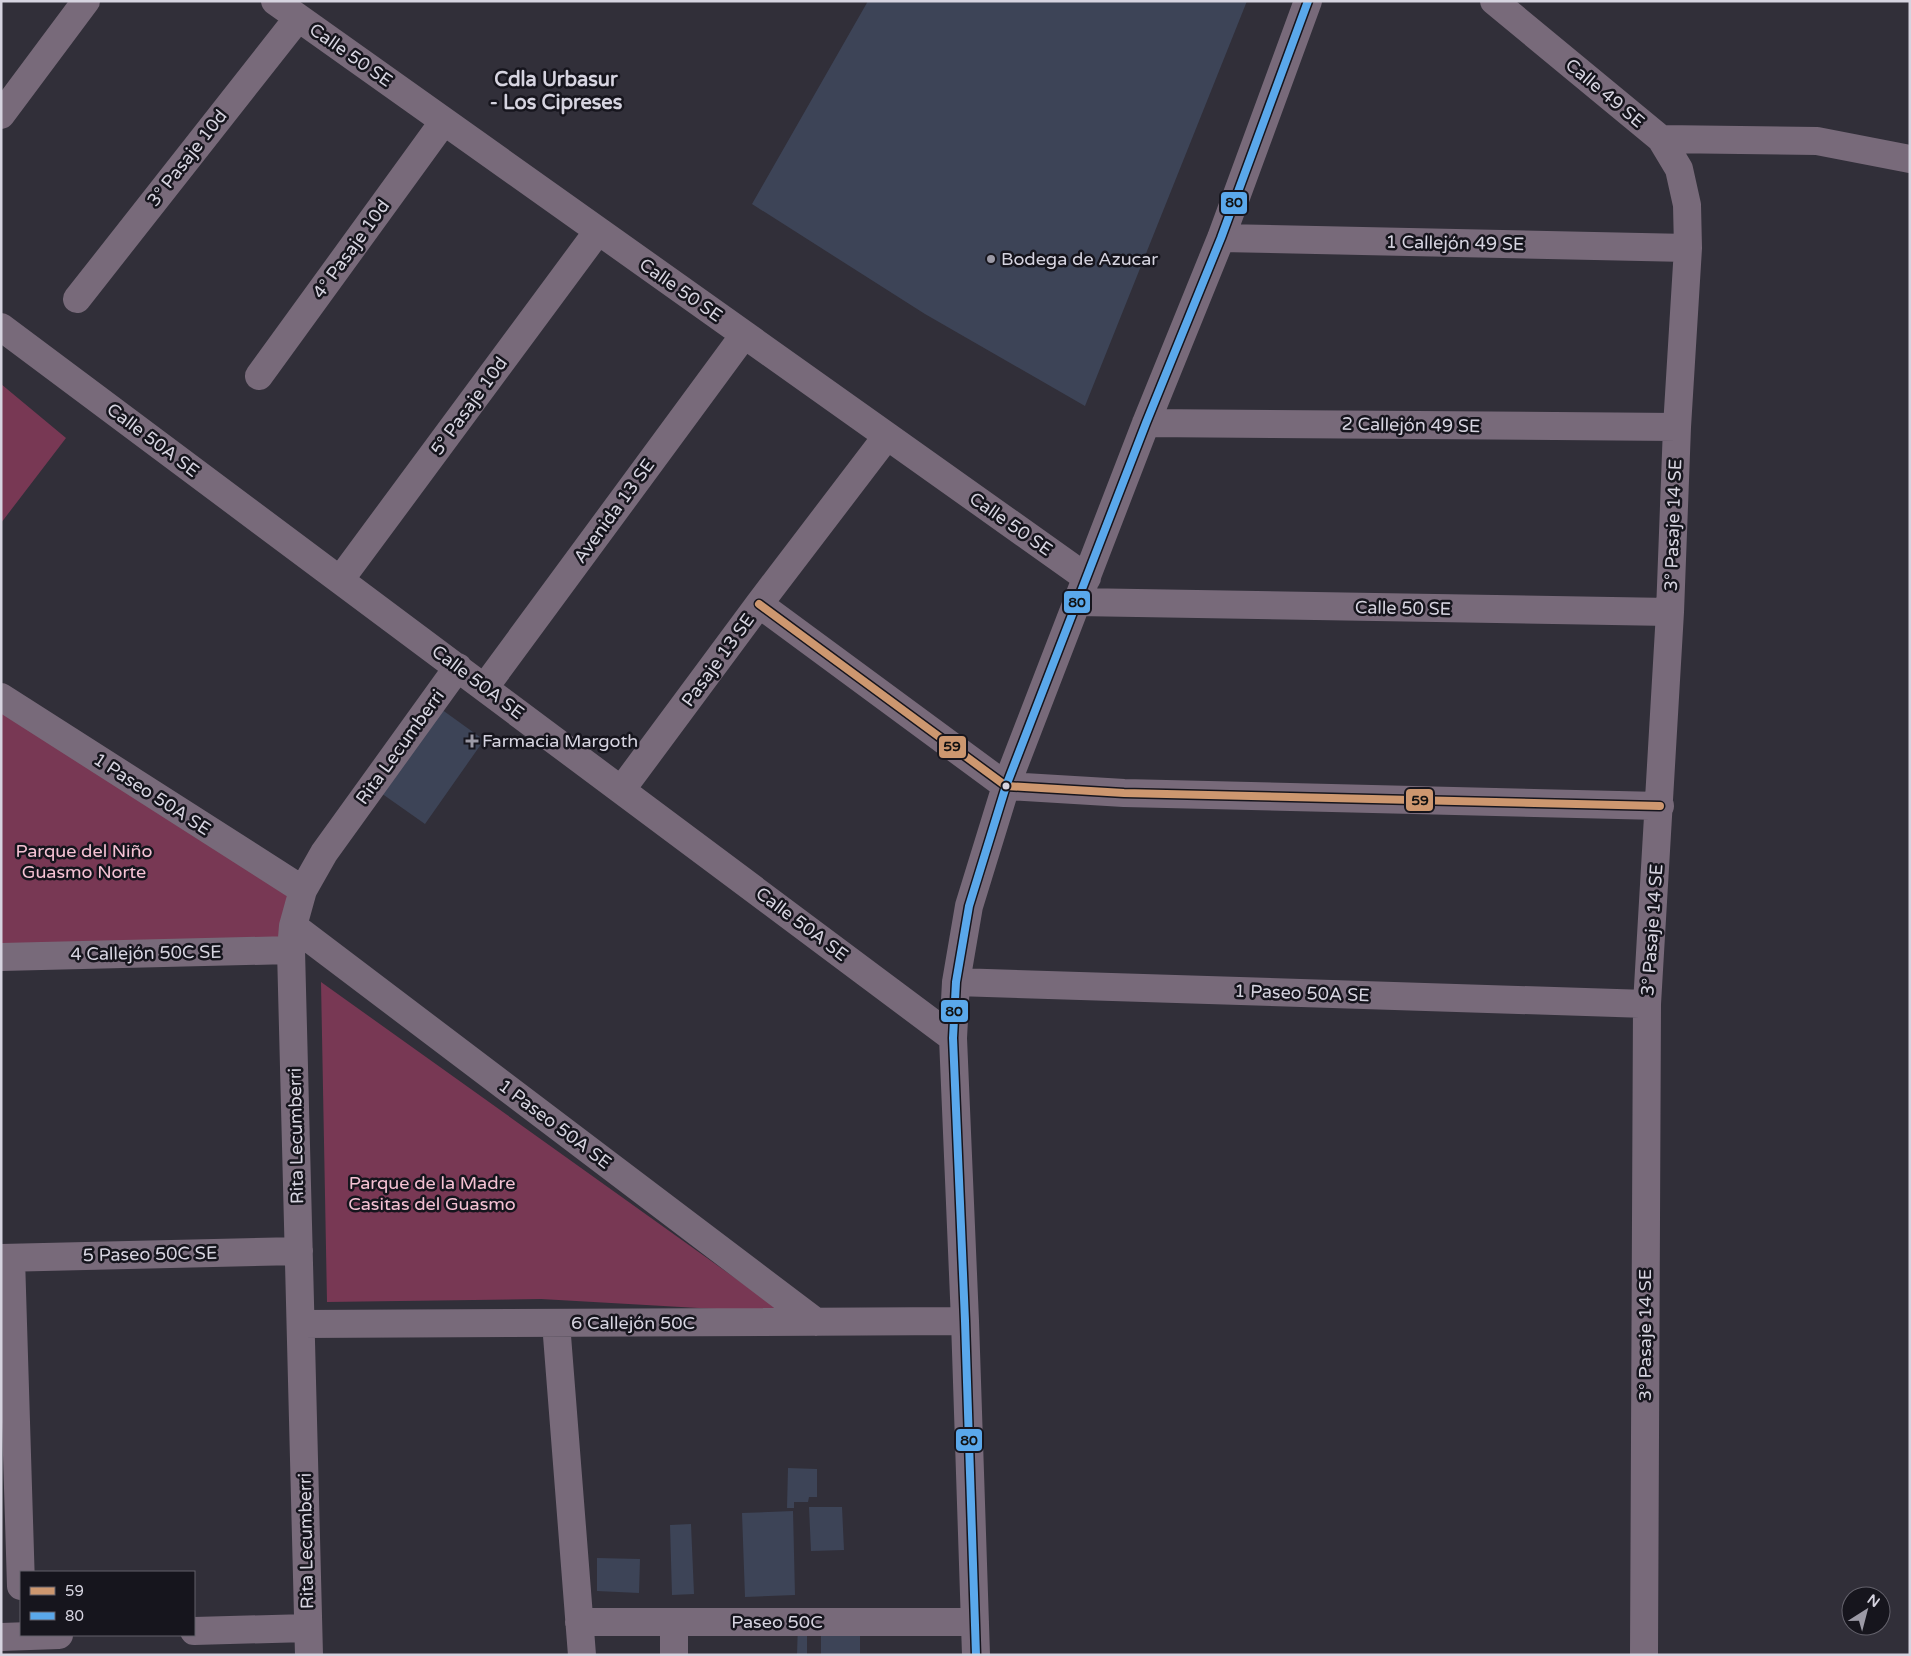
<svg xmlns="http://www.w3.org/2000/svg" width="1911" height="1656" font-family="'Varela Round',sans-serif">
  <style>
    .green { fill: #783854 }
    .building { fill: #3d4457 }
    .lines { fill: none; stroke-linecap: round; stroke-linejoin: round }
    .minor { stroke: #786a7a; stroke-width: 28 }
    .bus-1-casing { stroke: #16151d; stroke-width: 11 }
    .bus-2-casing { stroke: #16151d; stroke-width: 11 }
    .bus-1 { stroke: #cd976f; stroke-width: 8 }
    .bus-2 { stroke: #5aa8eb; stroke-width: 8 }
    .poi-dot { fill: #9c9aa6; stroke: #16151d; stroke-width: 2 }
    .bus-dot { fill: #d6d4e0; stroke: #16151d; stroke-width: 2 }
    .labels { text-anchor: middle; stroke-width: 5; stroke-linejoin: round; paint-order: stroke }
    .street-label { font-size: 18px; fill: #d6d4e0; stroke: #16151d }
    .poi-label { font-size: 18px; fill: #d6d4e0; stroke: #16151d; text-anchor: start }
    .park-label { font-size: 18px; fill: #f5c2d4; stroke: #16151d }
    .quarter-label { font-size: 20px; font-weight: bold; fill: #d6d4e0; stroke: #16151d }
    .line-badge { stroke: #16151d; stroke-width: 2 }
    .pale-badge-label { font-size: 14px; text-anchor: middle; font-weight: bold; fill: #111 }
  </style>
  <rect width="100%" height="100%" fill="#312f39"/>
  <path class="green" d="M1,384L66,438L1,523Z
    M1,710L288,895L283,940L1,945Z
    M321,982L784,1313L541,1299L327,1302Z"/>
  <path class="building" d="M868,1H1247L1085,406L925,314L752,204Z
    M441,709L484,740L425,824L381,793Z
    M788,1468L817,1469V1497H809L808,1502H794V1508H787Z
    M809,1507H842L844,1550L811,1551Z
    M793,1511L795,1595L745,1597L742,1513Z
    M691,1524L694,1594L672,1595L670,1525Z
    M597,1558L640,1559L639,1593L597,1591Z
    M798,1623L807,1624V1655H797Z
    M821,1627L860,1628V1655H821Z"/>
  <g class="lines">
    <path class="minor" d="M275,1L1087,578
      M1494,1L1661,139L1679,169L1687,205L1688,248L1677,427L1670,612L1647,1004L1644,1655
      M1,115L86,1
      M1661,139L1817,141L1910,159
      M1221,238L1688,248
      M77,299L298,18
      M1,327L953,1038
      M259,376L444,121
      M1146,423L1677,427
      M340,580L598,231
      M1077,602L1670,612
      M759,604L1006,786L1124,793L1660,806
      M485,687L744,335
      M1,697L303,890
      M622,789L759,604L887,436
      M293,926L816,1322
      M1,957L291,950
      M956,982L1647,1004
      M1,1258L299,1251
      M11,1258L21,1586
      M556,1323L582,1655
      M301,1324L965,1321
      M579,1622H975
      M674,1622V1655
      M194,1631L308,1628
      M1,1637L59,1635
      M309,1655L291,950L293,926L303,890L324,853L458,667
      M976,1655L965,1321L953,1038L956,982L969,906L1006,786L1146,423L1221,238L1308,1"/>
    <defs>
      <path id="bus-1" d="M759,604L1006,786L1124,793L1660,806"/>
      <path id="bus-2" d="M976,1655L965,1321L953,1038L956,982L969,906L1006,786L1146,423L1221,238L1308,1"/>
    </defs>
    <use href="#bus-1" class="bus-1-casing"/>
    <use href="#bus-2" class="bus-2-casing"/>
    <use href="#bus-1" class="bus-1"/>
    <use href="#bus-2" class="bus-2"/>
  </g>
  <g class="poi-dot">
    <circle cx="991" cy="259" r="5"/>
    <path d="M469.5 733.5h5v5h5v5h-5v5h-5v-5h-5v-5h5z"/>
  </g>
  <circle class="bus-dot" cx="1006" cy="786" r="4.5"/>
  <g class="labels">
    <g class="street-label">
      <text transform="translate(351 55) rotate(35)" y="6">Calle 50 SE</text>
      <text transform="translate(1605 93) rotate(40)" y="6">Calle 49 SE</text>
      <text transform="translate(187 158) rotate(-52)" y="6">3° Pasaje 10d</text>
      <text transform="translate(1455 243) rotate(1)" y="6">1 Callejón 49 SE</text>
      <text transform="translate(351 249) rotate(-54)" y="6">4° Pasaje 10d</text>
      <text transform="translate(681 290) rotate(35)" y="6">Calle 50 SE</text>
      <text transform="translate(469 406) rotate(-54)" y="6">5° Pasaje 10d</text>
      <text transform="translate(1411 425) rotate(1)" y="6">2 Callejón 49 SE</text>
      <text transform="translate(153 440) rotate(37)" y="6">Calle 50A SE</text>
      <text transform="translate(614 511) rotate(-54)" y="6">Avenida 13 SE</text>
      <text transform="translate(1011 524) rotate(35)" y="6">Calle 50 SE</text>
      <text transform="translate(1673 525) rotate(-88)" y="6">3° Pasaje 14 SE</text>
      <text transform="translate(1403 608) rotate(1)" y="6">Calle 50 SE</text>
      <text transform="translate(718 660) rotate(-54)" y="6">Pasaje 13 SE</text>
      <text transform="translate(478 682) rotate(37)" y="6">Calle 50A SE</text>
      <text transform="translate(400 747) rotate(-54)" y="6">Rita Lecumberri</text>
      <text transform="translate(152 794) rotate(33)" y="6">1 Paseo 50A SE</text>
      <text transform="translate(802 924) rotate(37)" y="6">Calle 50A SE</text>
      <text transform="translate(1652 930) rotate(-86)" y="6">3° Pasaje 14 SE</text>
      <text transform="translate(146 953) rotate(-1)" y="6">4 Callejón 50C SE</text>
      <text transform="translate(1302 993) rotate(2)" y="6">1 Paseo 50A SE</text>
      <text transform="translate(555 1124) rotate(37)" y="6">1 Paseo 50A SE</text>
      <text transform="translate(296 1136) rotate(-91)" y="6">Rita Lecumberri</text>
      <text transform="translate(150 1254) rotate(-1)" y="6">5 Paseo 50C SE</text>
      <text x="633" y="1329">6 Callejón 50C</text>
      <text transform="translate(1645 1335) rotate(-90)" y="6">3° Pasaje 14 SE</text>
      <text transform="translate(306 1541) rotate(-91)" y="6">Rita Lecumberri</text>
      <text x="777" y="1628">Paseo 50C</text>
    </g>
    <g class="poi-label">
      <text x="1001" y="265">Bodega de Azucar</text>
      <text x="482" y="747">Farmacia Margoth</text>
    </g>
    <g class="park-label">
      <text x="84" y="857">Parque del Niño<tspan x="84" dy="21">Guasmo Norte</tspan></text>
      <text x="432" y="1189">Parque de la Madre<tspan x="432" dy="21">Casitas del Guasmo</tspan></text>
    </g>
    <g class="quarter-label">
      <text x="556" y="86">Cdla Urbasur<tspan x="556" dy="23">- Los Cipreses</tspan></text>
    </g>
  </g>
  <g class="line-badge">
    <rect x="1220" y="191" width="28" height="24" rx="5" fill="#5aa8eb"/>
    <rect x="1063" y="590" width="28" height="24" rx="5" fill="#5aa8eb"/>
    <rect x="938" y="735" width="29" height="24" rx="5" fill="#cd976f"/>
    <rect x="1405" y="788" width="29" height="24" rx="5" fill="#cd976f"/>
    <rect x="940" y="999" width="29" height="24" rx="5" fill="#5aa8eb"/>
    <rect x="955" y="1428" width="28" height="24" rx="5" fill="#5aa8eb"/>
  </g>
  <g class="pale-badge-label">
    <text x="1234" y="207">80</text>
    <text x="1077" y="607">80</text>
    <text x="952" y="751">59</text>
    <text x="1420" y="805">59</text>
    <text x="954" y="1016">80</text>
    <text x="969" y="1445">80</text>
  </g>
  <rect width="1911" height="1656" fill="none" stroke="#d6d4e0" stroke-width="5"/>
  <rect x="20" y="1571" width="175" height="65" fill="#16151d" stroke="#63616b"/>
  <rect x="30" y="1587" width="25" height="8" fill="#cd976f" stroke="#63616b"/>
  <text x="65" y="1596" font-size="15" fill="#d6d4e0">59</text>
  <rect x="30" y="1612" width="25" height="8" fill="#5aa8eb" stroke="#63616b"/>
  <text x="65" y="1621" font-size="15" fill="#d6d4e0">80</text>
  <g transform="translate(1866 1611) rotate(36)"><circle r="24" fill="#16151d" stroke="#63616b"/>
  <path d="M0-4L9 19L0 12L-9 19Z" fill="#9c9aa6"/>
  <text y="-8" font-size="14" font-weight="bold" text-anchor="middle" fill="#d6d4e0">N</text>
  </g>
</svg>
